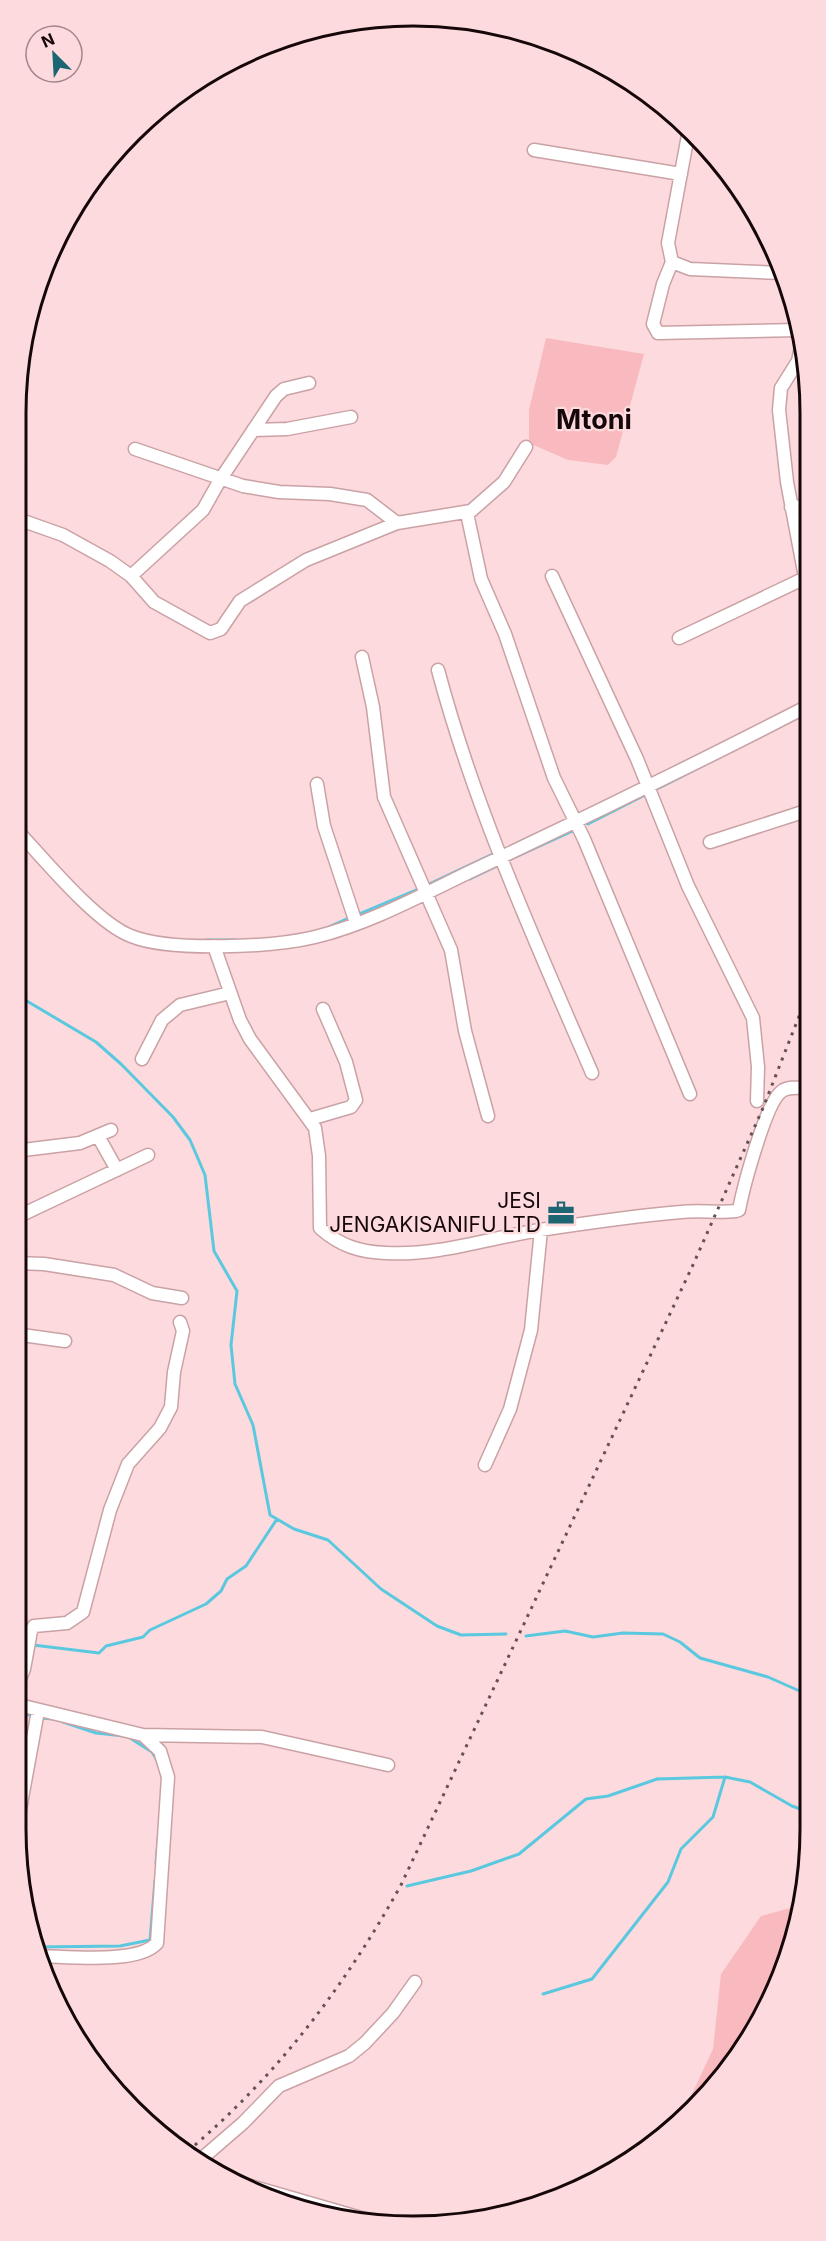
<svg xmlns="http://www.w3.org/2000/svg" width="826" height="2241" font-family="Inter,sans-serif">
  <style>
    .green { fill: #f9babf }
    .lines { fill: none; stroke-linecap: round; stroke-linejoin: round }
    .stream { stroke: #5ac9df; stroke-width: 3 }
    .minor-casing { stroke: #caa2a5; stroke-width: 15 }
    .minor { stroke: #fff; stroke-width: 12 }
    .rail { stroke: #665153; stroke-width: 3; stroke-dasharray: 3 6; stroke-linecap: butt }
    .labels { text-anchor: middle; stroke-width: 4.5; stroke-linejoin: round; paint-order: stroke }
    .poi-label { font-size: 21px; fill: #16080a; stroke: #fddadd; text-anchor: end }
    .district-label { font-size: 27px; font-weight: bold; fill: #16080a; stroke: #fddadd }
    .rim { fill: none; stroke: #16080a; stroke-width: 3 }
  </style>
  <rect width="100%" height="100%" fill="#fddadd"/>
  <path class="green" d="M546,338L644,354L616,457L608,465L568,460L529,443V410Z
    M801,1905C793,1963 765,2022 730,2069C717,2085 698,2099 683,2113L713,2049L721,1974L761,1916Z"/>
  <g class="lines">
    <path class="stream" d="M676,766L705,752
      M659,788L797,718
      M588,824L647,794
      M517,843L551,827
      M509,860L575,830
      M470,879L499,865
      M429,884L495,853
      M357,915L419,889
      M324,929L351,917
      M206,940H235
      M15,994L96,1042L121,1064L173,1117L190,1140L205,1175L214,1251L237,1291L231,1345L235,1384L253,1425L270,1515L294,1529L328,1540L381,1589L437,1626L461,1635L506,1634
      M526,1636L565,1631L593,1637L623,1633L663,1634L680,1642L700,1658L768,1677L811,1696
      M33,1645L99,1653L106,1646L143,1637L150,1630L206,1604L221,1591L227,1579L246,1566L277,1519
      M15,1711L33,1716
      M40,1718L54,1719
      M63,1722L96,1733L124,1736
      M130,1738L152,1752L157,1760
      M156,1863L160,1819
      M407,1886L471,1871L519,1854L586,1799L608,1796L657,1779L725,1777L750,1782L792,1806L811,1813
      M35,1947L120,1946L150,1940L155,1881
      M543,1994L592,1979L668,1882L681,1849L713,1817L725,1777"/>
    <defs>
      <path id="minor" d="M689,130L668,243L672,262L690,269L781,273
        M534,150L681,174
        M672,262L663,284L653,324L658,333L798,330
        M802,343L798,361L781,388L779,410L787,482L808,593
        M253,430L287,429L351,417
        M135,449L243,486L279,492L330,494L367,500L397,523
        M791,507L808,506
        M467,513L481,579L505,634L554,778L584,839L690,1094
        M15,518L63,535L110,561L131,576L154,602L210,633L221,629L240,601L306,560L397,523L471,511L504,482L526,447
        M131,576L203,510L220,480L276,396L284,389L309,383
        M552,576L637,759L688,886L753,1018L758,1067L757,1101
        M679,638L805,578
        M362,657L373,707L384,797L451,950L465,1031L488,1116
        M438,670C475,809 535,941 592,1073
        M317,784L324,826L356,923
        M15,828C42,857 96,923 131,936C170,952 274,947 315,937C372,923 425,893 478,868C589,816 699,762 808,706
        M710,842L809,810
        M214,946L240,1020L250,1039L315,1128L319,1156L320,1228C340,1246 360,1252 386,1253C438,1256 489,1238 540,1230C586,1223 634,1216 681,1212C699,1210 718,1213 736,1211L739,1210C743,1189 766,1101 782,1091C789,1086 801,1088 809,1088
        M142,1059L162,1020L180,1005L230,993
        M310,1119L351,1107L356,1100L346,1062L323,1009
        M98,1136L117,1170
        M15,1151L80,1143L111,1130
        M15,1218L148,1155
        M15,1263L44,1264L114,1275L152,1293L182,1298
        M15,1334L65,1341
        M485,1465L510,1409L531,1330L541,1230
        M15,1691L24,1669L31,1631L34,1626L67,1623L83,1612L110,1510L128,1464L160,1428L171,1407L174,1372L183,1331L180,1322
        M15,1704L143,1735L262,1737L388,1765
        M16,1831L38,1711
        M36,1956C65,1956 138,1965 157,1943L168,1777L160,1751L143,1735
        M199,2161L243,2123L279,2086L349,2056L365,2043L393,2013L415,1982
        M230,2180L375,2222"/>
    </defs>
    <use href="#minor" class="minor-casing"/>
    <use href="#minor" class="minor"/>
    <path class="rail" d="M188,2151C277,2076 345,1986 401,1885L692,1267L763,1108L809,991"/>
  </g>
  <defs>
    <symbol id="office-bare" viewBox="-9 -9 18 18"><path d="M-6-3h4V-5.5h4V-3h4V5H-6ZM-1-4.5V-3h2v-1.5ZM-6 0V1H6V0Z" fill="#1c6572" stroke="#fddadd" stroke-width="2.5" paint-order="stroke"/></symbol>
  </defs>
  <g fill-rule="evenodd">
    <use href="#office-bare" x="542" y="1194" width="38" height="38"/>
  </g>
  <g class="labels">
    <g class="poi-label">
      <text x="541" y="1208">JESI<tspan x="541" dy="24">JENGAKISANIFU LTD</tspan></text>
    </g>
    <g class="district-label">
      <text x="594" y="429">Mtoni</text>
    </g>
  </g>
  <path d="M0 0H826V2241H0ZM413 26H413A387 387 0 0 1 800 413V1829A387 387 0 0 1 413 2216H413A387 387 0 0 1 26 1829V413A387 387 0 0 1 413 26Z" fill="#fddadd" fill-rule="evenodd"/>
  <path class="rim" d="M413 26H413A387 387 0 0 1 800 413V1829A387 387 0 0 1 413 2216H413A387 387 0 0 1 26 1829V413A387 387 0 0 1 413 26Z"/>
  <g transform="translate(54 54) rotate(336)"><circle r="28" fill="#fddadd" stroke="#a18689" stroke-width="1.5"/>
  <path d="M0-4.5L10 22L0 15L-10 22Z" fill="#1c6572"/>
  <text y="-9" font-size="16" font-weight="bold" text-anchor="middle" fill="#16080a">N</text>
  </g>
</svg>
